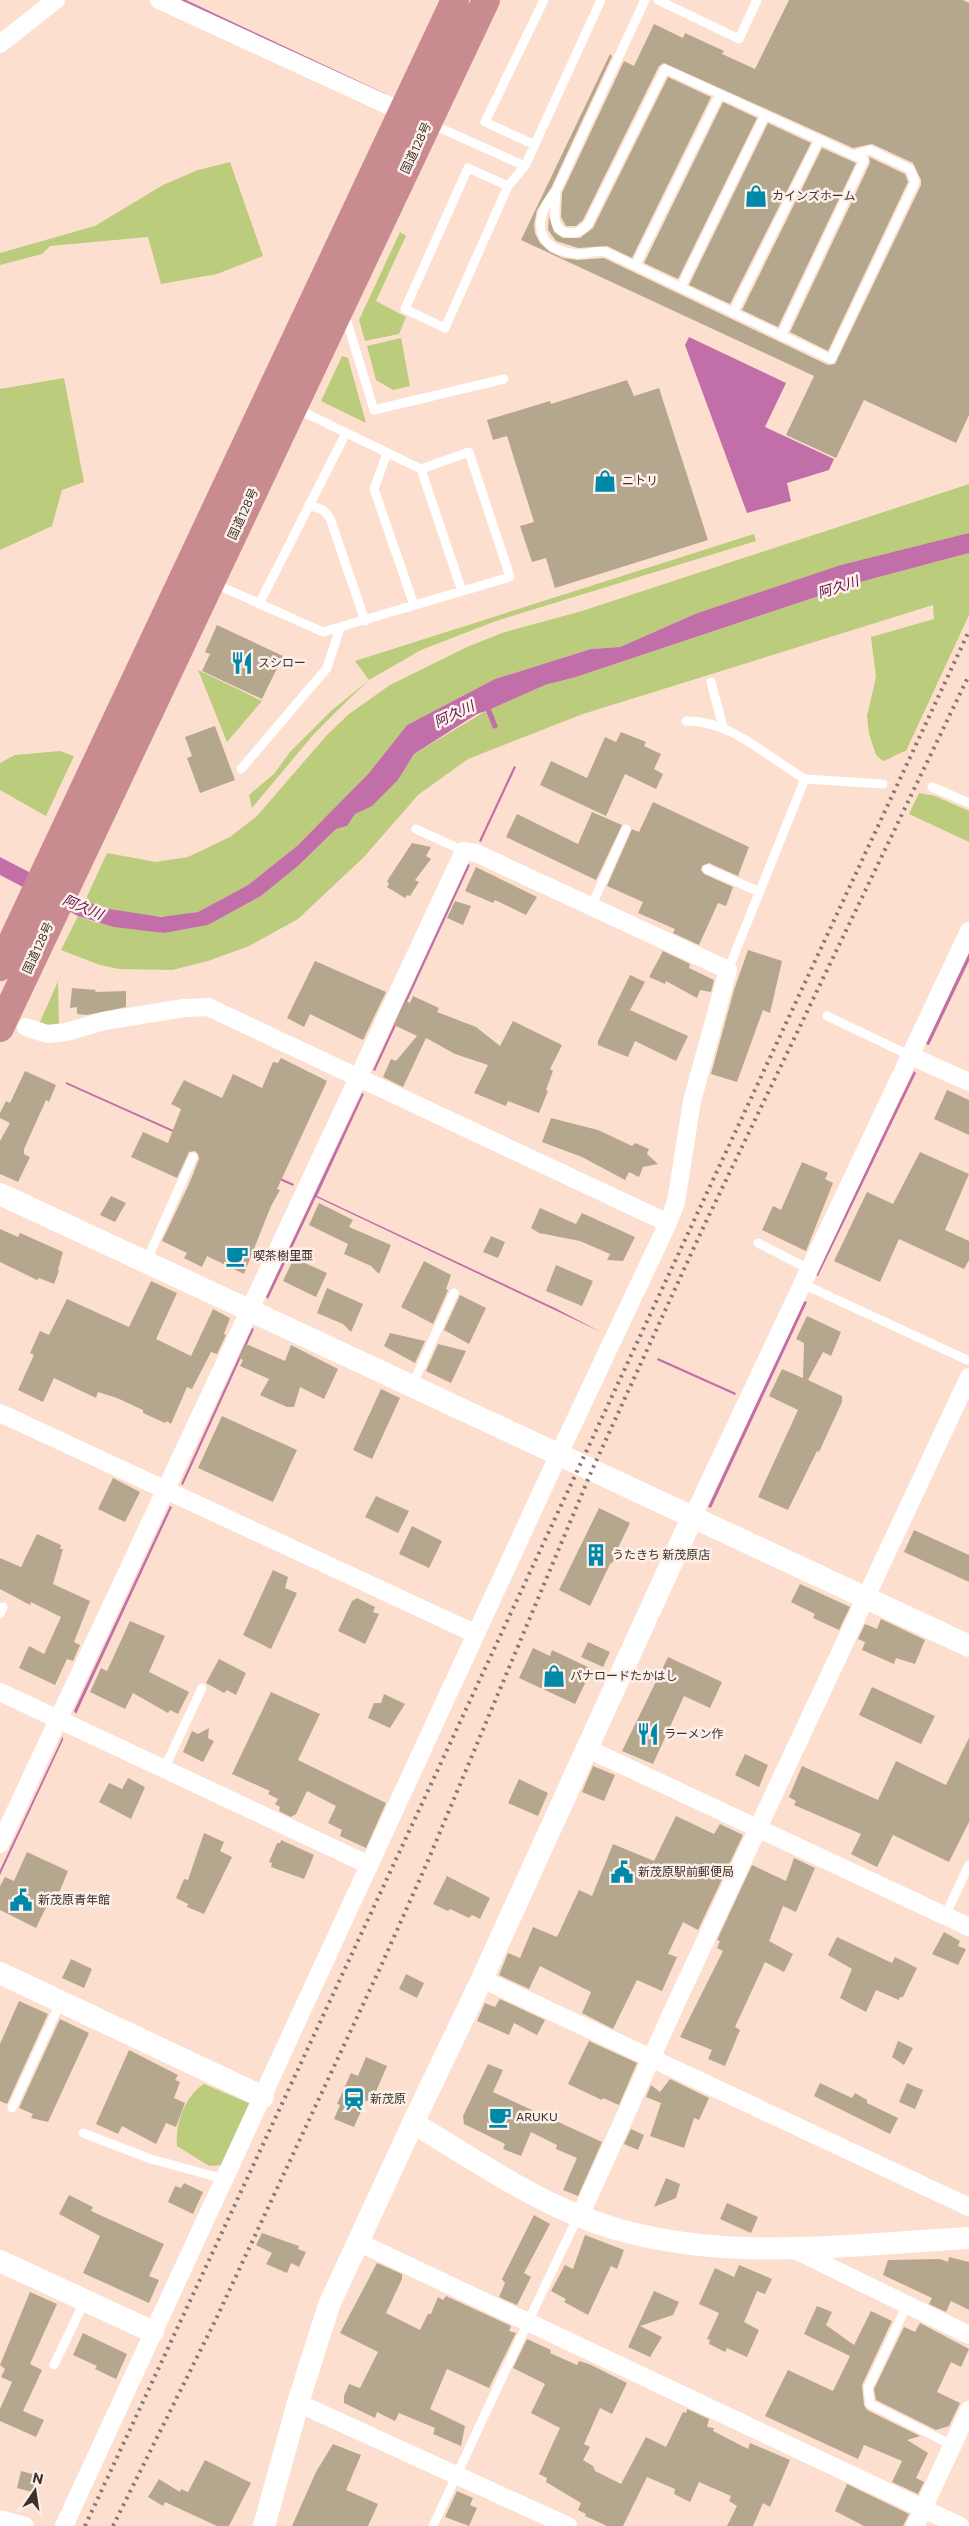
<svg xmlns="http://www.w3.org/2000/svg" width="969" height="2526" font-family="Commissioner,'Noto Sans JP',sans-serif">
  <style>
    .green { fill: #bbcc7c }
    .water { fill: #c26fa9 }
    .building { fill: #b5a78d }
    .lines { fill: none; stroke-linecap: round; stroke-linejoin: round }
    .service { stroke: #fff; stroke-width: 9 }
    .minor { stroke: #fff; stroke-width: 18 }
    .tertiary { stroke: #fff; stroke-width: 22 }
    .trunk { stroke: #c88b90; stroke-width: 28 }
    .rail { stroke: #8a786e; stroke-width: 4; stroke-dasharray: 2.5 5; stroke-linecap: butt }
    .labels { text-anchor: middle; stroke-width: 5; stroke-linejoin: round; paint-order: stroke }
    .street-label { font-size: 12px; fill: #3c312b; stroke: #fdf0ea }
    .poi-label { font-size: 12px; fill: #3c312b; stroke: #fdf0ea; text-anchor: start }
    .water-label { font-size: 14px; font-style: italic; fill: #5d104b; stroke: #fdf0ea }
  </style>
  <rect width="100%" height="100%" fill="#fddfcf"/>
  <path class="green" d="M230,162L263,256L217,274L161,284L148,237L50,246L42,254L0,265V253L95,226L163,185L198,170Z
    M400,232L406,236L376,301L406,317L399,334L365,341L359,320Z
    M401,338L410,386L393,390L376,380L367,346Z
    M342,356L348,358L366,423L321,401Z
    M64,378L84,482L62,490L52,526L0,550V389Z
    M969,484V533L695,614L620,647L591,649L495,679L407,725L369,773L297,846L248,885L198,912L172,917L146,916L109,909L85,901L107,853L156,862L188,857L230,837L257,816L327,735L349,714L390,685L467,647L502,633L582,611Z
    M754,534L756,541L496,621L421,650L369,680L350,698L313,735L252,808L249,795L274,774L290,752L331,711L369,680L355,661Z
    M969,553V615L906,751C897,753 891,759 883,761L876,755L869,734L867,716L876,677L871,637L934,619L933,605L583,714L468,759L418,795L364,857L298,919L249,946L208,961L172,970L119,969L100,965L61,950L78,916L94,922L164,933L208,925L261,896L298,866L336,829L347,826L355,814L372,805L398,780L414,754L486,711L493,729L497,727L491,709L545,685L576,677L864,581Z
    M198,670L262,701L227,742Z
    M60,751L74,756L46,816L0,790V763L15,755Z
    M919,793L935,796L969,811V842L909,814Z
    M64,968L58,982L59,1027L39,1024Z
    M204,2084L251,2104L223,2165L209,2166L177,2146C175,2125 185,2095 204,2084Z"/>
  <path class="water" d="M180,0H186L386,94L385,96Z
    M689,337L786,383L765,427L834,459L829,470L787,483L791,501L747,513L685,345Z
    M969,533V553L864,581L576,677L545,685L491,709L498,727L493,729L486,711L477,714L414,754L398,780L372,806L355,814L347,826L336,829L298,866L261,896L208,925L164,933L114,927L78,916L0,875V857L85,901L109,909L161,917L198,912L248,885L297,846L369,773L407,725L495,679L591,649L620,647L695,614L841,565Z
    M514,766L516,767L481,842L479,841Z
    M468,864L470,865L375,1071L373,1070Z
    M969,953V961L929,1045L926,1044Z
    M914,1071L916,1073L818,1276L815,1275Z
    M66,1082L294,1184L293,1186L66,1084Z
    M362,1093L364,1094L317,1196L555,1308L601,1332L316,1197L268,1299L266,1297Z
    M804,1301L807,1302L711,1508L708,1507Z
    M252,1328L254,1329L183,1485L181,1484Z
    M658,1358L736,1393L735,1395L657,1360Z
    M170,1506L172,1507L76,1714L74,1711Z
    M63,1736V1740L0,1875V1870Z"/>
  <path class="building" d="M789,0H963L969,3V415L956,443L864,400L836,458L786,435L814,376L521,240L610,54L612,56L551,188L537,210L534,224L535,233L540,243L550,252L563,258L578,260L604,258L828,365L835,364L921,185V180L913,163L872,144L853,148L664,63L659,66L583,220L576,226H566L561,217L562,193L624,61L634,66L654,24L683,38L685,33L724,51L722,54L755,69Z
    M668,77L711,97L632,258L607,246L578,248L556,241L548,230L549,216L554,232L563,238H580L593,228Z
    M723,102L757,118L678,279L644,263Z
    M768,123L811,143L730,304L689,285Z
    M822,148L856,163L778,327L742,310Z
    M869,157L905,174L908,182L828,351L790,332L870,163Z
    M627,380L634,396L659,388L708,540L555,588L546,558L532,562L520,526L534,522L507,436L493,440L487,420L550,401L551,404Z
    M217,625L283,656L262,699L202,671L210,654L205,652Z
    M215,726L235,780L200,793L187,758L192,756L185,737Z
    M621,732L646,742L644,746L661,754L654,769L663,774L656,789L625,774L606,816L540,785L551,761L587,778L605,737L616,742Z
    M653,802L749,847L738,876L709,863L702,866L701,870L704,874L733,887L726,906L718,903L699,945L673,933L675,929L638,913L643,902L607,886L632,829L639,832Z
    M592,812L622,825L596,880L506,837L517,814L578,844Z
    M412,843L431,847L426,856L431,859L415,880L419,882L410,896L407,895L405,898L387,887L389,884L387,881Z
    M476,867L537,897L526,915L495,900L493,903L465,891Z
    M455,901L471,906L463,925L447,918Z
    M748,950L782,961L770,1013L763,1010L737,1082L711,1074L734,990Z
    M663,951L690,964L689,968L714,980L711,992L700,990L697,998L666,981L665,984L649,977Z
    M315,961L386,992L363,1040L310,1014L304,1027L287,1018Z
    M630,975L645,982L630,1010L688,1036L676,1061L635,1041L628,1057L598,1045V1041Z
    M72,988L96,990L95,992L126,991V1007L87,1015L77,1014V1007L70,1008Z
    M413,996L439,1008L437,1012L476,1027L500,1046L513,1021L562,1045L550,1069L553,1071L546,1090L548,1091L539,1113L508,1101L506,1106L474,1093L488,1065L455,1054L426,1038L403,1087L383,1077L391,1059L396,1061L417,1036L394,1025L406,1001L410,1003Z
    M281,1058L327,1081L277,1189L280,1190L271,1206L244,1274L207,1256L202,1267L184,1258L187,1253L162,1241L189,1184L199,1159L198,1154L195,1151L189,1152L177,1178L131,1157L143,1132L168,1143L181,1109L171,1104L184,1080L222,1098L233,1074L262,1088L273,1062L278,1063Z
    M25,1071L56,1085L49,1102L46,1100L24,1149V1154L30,1157L18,1182L0,1174V1141L10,1123L0,1118V1113L6,1101L10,1103Z
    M947,1090L969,1100V1135L934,1119Z
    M551,1118L598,1130L632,1146L635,1143L649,1149L647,1154L658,1164L643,1167L639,1177L629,1172L625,1180L582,1157L542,1142Z
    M920,1152L969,1174L945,1230L969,1241V1260L964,1269L899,1239L880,1282L834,1261L867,1192L893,1204Z
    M802,1162L828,1173L825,1179L833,1183L806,1251L762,1230L773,1206L781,1210Z
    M111,1196L126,1203L115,1222L100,1215Z
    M319,1203L353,1220L349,1227L391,1245L379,1274L371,1266L344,1254L348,1244L309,1225Z
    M540,1208L576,1224L582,1213L635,1237L623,1261L607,1260L610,1254L580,1241L539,1233L531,1228Z
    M0,1229L18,1237L20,1233L63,1252L58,1270L59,1271L54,1284L39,1278L37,1280L0,1262Z
    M491,1236L505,1242L498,1258L483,1252Z
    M294,1258L327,1273L316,1297L283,1281Z
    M424,1261L451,1275L446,1289L448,1290L433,1324L401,1307Z
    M556,1265L593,1281L582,1306L546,1291Z
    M151,1281L177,1293L156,1339L191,1356L213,1309L230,1318L224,1334L226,1335L217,1354L211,1352L192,1389L187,1387L171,1424L167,1421L165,1423L143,1413V1410L117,1398L98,1392L96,1398L54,1378L43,1402L18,1390L34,1355L30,1353L40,1331L49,1335L67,1299L129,1327Z
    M327,1288L363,1304L351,1332L343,1324L317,1313Z
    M460,1295L486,1308L469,1344L444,1330Z
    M807,1316L841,1332L831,1356L823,1352L808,1380L842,1396V1402L819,1452L817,1451L788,1510L758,1497L798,1410L769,1396L782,1369L803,1378L804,1343L796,1339Z
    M390,1333L425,1341L415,1363L384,1346Z
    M246,1344L285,1361L291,1345L338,1369L324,1399L300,1387L294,1407H287L260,1395L269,1379L240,1366L243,1360L239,1358Z
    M438,1344L466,1351L451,1383L426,1371Z
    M381,1389L400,1398L372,1459L353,1450Z
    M222,1416L297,1450L273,1502L198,1468Z
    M113,1478L140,1492L125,1522L98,1509Z
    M376,1496L409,1511L398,1533L365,1517Z
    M599,1508L630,1523L617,1550L616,1559L610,1564L590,1606L559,1590Z
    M412,1526L442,1541L429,1568L399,1554Z
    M914,1530L969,1555V1582L904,1552Z
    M37,1534L61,1545L60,1549H63L53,1584L90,1601L74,1642L80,1645L73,1661L67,1659L55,1685L19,1668L29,1646L44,1654L61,1617L31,1602L30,1605L0,1589V1558L21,1567Z
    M273,1570L288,1577L285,1588L297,1593L271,1649L243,1635Z
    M800,1584L850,1607L839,1630L813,1618L815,1614L791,1602Z
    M357,1598L375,1607L373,1612L379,1614L365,1644L338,1631L352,1601Z
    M881,1619L925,1640L915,1664L896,1658L894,1664L862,1650L865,1642L858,1639L865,1624L877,1629Z
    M130,1621L165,1636L149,1672L189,1692L178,1714L170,1710L168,1713L133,1693L125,1709L90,1692L101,1668L107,1671Z
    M588,1642L610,1652L603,1667L581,1657Z
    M533,1648L550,1656L552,1650L592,1669L575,1704L519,1678Z
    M668,1657L722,1682L710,1708L684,1696L653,1764L622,1751Z
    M219,1659L246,1673L236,1695L227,1690L224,1693L206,1683Z
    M872,1687L935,1716L921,1744L859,1715Z
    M271,1692L320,1714L298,1760L386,1803L366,1848L340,1836L342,1830L328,1823L336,1806L307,1791L296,1814L291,1817L279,1811L280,1807L275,1804L278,1799L268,1794L270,1791L232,1774Z
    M384,1694L405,1704L390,1728L368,1718L374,1703H381Z
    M209,1728L208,1738L214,1741L203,1762L183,1752L192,1731L198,1734Z
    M969,1738V1822L949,1862L893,1835L877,1867L851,1854L861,1834L794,1805L796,1801L789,1797L802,1766L878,1800L896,1761L946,1785Z
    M745,1754L768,1765L759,1787L735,1775Z
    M593,1766L615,1775L604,1801L582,1792Z
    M128,1778L145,1787L131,1819L99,1802L109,1783L122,1789Z
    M519,1779L548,1793L538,1816L508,1803Z
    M676,1816L714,1834L720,1824L743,1835L698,1930L683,1922L668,1954L677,1957L662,1991L637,1980L613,2029L582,2013L591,1992L540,1966L529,1989L499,1975L508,1953L520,1958L533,1927L557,1937L579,1890L592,1896L613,1844L654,1861Z
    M204,1833L224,1842L220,1851L232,1857L204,1914L187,1907L188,1904L176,1898L184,1879L188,1880Z
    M281,1840L314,1855L304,1879L271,1867L272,1863L269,1862L277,1843H280Z
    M27,1852L68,1871L59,1893L54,1891L36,1928L0,1910V1886L5,1877L14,1881Z
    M794,1858L815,1868L796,1912L783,1906L769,1941L793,1954L784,1972L765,1962L735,2027L740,2030L725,2066L708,2059L712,2050L680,2037L723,1951L717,1948L720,1941L717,1940L752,1865L786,1881Z
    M447,1876L490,1898L480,1919L472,1915L469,1918L450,1909L448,1911L433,1904Z
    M944,1932L960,1941L958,1946L966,1949L958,1965L932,1954Z
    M837,1937L892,1963L895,1957L917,1968L903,1997H900L899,2000L876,1990L866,2012L840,1998L852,1969L828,1955Z
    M71,1959L92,1969L84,1988L62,1978Z
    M406,1974L424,1983L417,1998L399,1989Z
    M500,1999L545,2020L537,2035L514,2023L509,2035L477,2021L485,2003L495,2007Z
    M19,2001L48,2014L7,2104L0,2101V2044Z
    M60,2019L89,2033L48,2122L31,2118L33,2114L19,2108Z
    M589,2041L637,2063L619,2105L603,2098L602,2100L568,2084Z
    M898,2041L913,2048L904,2065L892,2057Z
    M129,2050L178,2075L175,2080L180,2082L174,2098L185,2103L176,2127L166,2123L156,2144L122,2126L118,2134L96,2124Z
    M366,2057L387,2066L371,2103L366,2100L354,2127L334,2119L340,2105L337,2104L351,2073L358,2076Z
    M488,2064L503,2070L493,2092L602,2142L578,2196L563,2190L577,2158L556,2149L557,2145L531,2132L521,2156L503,2149L505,2144L464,2124L463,2116Z
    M670,2079L709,2098L699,2120L694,2118L684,2148L650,2136L661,2103L646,2097L651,2085L660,2092Z
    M820,2083L852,2098L855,2093L867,2100V2103L898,2118L890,2134L814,2096Z
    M907,2083L923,2090L915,2109L899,2102Z
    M631,2129L644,2135L638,2150L624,2144Z
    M666,2178L680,2184L676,2198L654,2207Z
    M184,2183L203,2192L193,2214L168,2202L175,2186L181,2188Z
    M69,2195L93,2207L91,2211L164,2244L149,2276L159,2280L149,2303L83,2273L100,2236L59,2214Z
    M727,2203L758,2217L751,2233L720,2219Z
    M534,2215L550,2224L524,2273L531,2277L517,2305L499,2297L505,2283L502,2279Z
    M262,2233L299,2246L298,2249L306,2252L299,2267L291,2263L287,2273L266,2264L272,2253L256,2245Z
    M585,2235L624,2250L617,2269L611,2266L588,2315L564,2302L566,2299L551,2291L565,2265L573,2269Z
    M949,2257L969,2262V2310L951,2301L946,2312L929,2304L932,2298L883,2275L888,2260L940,2259L948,2262Z
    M377,2263L402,2274V2279L386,2313L420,2330L428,2314H431L438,2297L443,2300L446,2296L511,2326L509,2331L516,2333L489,2388L447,2369L430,2409L465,2426L461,2446L433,2434L435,2428L399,2413L395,2421L377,2412L375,2418L344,2403V2396L349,2384L360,2388L378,2352L340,2333Z
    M739,2265L772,2279L765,2294L757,2291L744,2322L759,2330L747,2357L727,2348L725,2352L709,2344L710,2340L707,2339L719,2313L699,2304L715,2268L734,2277Z
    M654,2291L679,2302L673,2315L640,2326L662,2337L650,2357L628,2347Z
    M30,2292L57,2304L30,2364L42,2370L23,2411L44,2420L36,2437L0,2421V2409L12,2382L1,2377L5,2369L0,2365Z
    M817,2306L832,2312L826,2325L854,2345L871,2311L892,2321L862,2385L864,2405L867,2410L920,2436L907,2440L928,2453L916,2478L924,2482L918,2494L892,2482L902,2461L864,2445L858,2459L765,2416L788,2370L833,2391L850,2356L804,2334Z
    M920,2323L969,2349L961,2367L951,2362L937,2392L960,2403L949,2426L936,2430L876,2400L874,2389L904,2327L915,2332Z
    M83,2333L127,2354L116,2379L95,2369L97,2366L73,2355Z
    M527,2339L551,2350L550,2353L577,2365L579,2361L589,2364L627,2383L612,2414L600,2408L584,2444L590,2447L583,2460L593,2466L595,2471L621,2484L646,2437L666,2447L683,2412L686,2413L687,2409L709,2419L707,2427L714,2428L713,2431L748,2449L750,2443L790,2460L770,2507L763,2503L753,2526H727L737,2506L729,2501L731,2496L699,2482L690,2502L674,2494L675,2489L647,2477L623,2526H607L585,2516L586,2514L578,2510L581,2503L546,2482L547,2478L539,2474L560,2428L531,2413L545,2384L513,2368Z
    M333,2444L361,2455L346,2490L378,2504L368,2526H292L316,2472Z
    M205,2460L251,2483L229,2526H217L165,2502L163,2506L148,2497L159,2479L180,2492L181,2489L188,2492Z
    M21,2471L36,2475L32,2492L17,2488Z
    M847,2484L909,2514L903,2526H864L835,2511Z
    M457,2491L473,2498L470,2505L477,2508L469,2526L445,2517Z"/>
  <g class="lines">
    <path class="service" d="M658,0L739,39L757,0
      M665,69L853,155L870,150L910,169L915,182L831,359L606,252C596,250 588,254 578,254C535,250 531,221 556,191C556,205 548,234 571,233C578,233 583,230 588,224Z
      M431,124L525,166
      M535,145L485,122L544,0
      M508,186L468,168L405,309L445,328L508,186L525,166L601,0
      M556,191L645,0
      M635,266L720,94
      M681,287L765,115
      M733,313L819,140
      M345,315L374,410L504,379
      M781,336L864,160L853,155
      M387,453L374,489L414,605
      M421,469L462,591
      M309,505L323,510L330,518L365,621
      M213,583L323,632L510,577L469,452L421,469L295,408
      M259,604L346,433
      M711,682L723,727
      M686,721C731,720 768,758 805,779
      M241,769L327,668L340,628
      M932,787L969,803
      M416,829L464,851
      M707,869L760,892
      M591,907L626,829
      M728,970L805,779L883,784
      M827,1016L911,1056
      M758,1243L809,1269
      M146,1262L193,1157
      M803,1284L969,1361
      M412,1386L454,1293
      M0,1614L3,1607
      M164,1769L202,1688
      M945,1916L969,1865
      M12,2108L61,2001
      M83,2133L151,2159L224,2179
      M907,2305L868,2388L870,2404L952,2445
      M54,2365L84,2302
      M433,2526C480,2425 526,2325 574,2225L580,2217"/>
    <path class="minor" d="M159,0L403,112
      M0,44L56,0
      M26,1027L47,1034L66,1032L104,1021L184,1008L208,1007L668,1223
      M911,1056L969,1082
      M0,1413L476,1634
      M692,1518L969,931
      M0,1692L369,1865
      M588,1749L969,1927
      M0,1844L464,851L476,853L728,970L692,1101L676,1202L668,1223L559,1454L64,2526
      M482,1979L969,2207
      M580,2216L678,1999L969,1377
      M358,2242L960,2526
      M793,2249L969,2335
      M298,2403L568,2526
      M0,2519L25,2526
      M915,2526L969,2410"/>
    <path class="tertiary" d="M0,1194L969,1646
      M0,1973L263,2097
      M413,2123C467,2155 522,2193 581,2217C705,2266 839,2245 969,2238
      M0,2261L153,2332
      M264,2526L298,2403L329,2305L413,2123L482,1979L692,1518"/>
    <path class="trunk" d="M0,967L455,0
      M0,1028L486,0"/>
    <path class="rail" d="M85,2526L969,631
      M113,2526L216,2319L381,1966L427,1863L592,1470L702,1230L969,675"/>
  </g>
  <defs>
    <symbol id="shop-bare" viewBox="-9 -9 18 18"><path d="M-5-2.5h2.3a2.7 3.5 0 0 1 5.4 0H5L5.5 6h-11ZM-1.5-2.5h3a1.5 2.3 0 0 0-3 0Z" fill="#0088a9" stroke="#fdf0ea" stroke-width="2.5" paint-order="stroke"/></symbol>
    <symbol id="restaurant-bare" viewBox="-9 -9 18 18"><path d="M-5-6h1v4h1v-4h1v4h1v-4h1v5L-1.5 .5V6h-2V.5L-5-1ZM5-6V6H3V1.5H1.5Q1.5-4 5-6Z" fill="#0088a9" stroke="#fdf0ea" stroke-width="2.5" paint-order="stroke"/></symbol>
    <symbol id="cafe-bare" viewBox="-9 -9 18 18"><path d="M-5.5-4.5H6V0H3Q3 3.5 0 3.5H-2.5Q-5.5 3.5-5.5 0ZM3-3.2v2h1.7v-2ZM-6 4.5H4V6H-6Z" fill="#0088a9" stroke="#fdf0ea" stroke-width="2.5" paint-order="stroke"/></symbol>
    <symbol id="building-bare" viewBox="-9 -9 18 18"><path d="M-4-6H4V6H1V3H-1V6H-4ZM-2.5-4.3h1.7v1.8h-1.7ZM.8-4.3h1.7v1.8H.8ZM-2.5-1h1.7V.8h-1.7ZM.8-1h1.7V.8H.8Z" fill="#0088a9" stroke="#fdf0ea" stroke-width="2.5" paint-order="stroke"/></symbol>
    <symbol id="civic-bare" viewBox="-9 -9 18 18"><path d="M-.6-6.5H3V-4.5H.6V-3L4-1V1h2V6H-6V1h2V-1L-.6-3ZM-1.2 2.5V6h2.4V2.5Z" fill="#0088a9" stroke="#fdf0ea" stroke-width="2.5" paint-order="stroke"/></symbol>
    <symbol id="station-bare" viewBox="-9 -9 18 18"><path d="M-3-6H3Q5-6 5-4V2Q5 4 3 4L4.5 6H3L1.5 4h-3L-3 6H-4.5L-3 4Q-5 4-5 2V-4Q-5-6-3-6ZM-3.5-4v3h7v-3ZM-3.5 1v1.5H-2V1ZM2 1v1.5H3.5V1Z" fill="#0088a9" stroke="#fdf0ea" stroke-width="2.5" paint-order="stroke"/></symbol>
  </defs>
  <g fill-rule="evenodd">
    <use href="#shop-bare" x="740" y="180" width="32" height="32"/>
    <use href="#shop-bare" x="589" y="465" width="32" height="32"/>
    <use href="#restaurant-bare" x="226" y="647" width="32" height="32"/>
    <use href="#cafe-bare" x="221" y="1240" width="32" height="32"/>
    <use href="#building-bare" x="580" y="1539" width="32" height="32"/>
    <use href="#shop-bare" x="538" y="1660" width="32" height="32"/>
    <use href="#restaurant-bare" x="632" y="1718" width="32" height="32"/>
    <use href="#civic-bare" x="606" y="1856" width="32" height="32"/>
    <use href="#civic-bare" x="5" y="1884" width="32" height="32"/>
    <use href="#station-bare" x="338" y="2083" width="32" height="32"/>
    <use href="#cafe-bare" x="484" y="2101" width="32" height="32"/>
  </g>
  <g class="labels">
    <g class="street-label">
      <text transform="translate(416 148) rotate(-65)" y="4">国道128号</text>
      <text transform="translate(243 514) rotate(-65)" y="4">国道128号</text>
      <text transform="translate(38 948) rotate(-65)" y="4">国道128号</text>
    </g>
    <g class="poi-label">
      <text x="772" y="200">カインズホーム</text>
      <text x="622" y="485">ニトリ</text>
      <text x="258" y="667">スシロー</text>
      <text x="253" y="1260">喫茶樹里亜</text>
      <text x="612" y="1559">うたきち 新茂原店</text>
      <text x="570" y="1680">パナロードたかはし</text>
      <text x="664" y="1738">ラーメン作</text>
      <text x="638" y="1876">新茂原駅前郵便局</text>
      <text x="38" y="1904">新茂原青年館</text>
      <text x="370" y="2103">新茂原</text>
      <text x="516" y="2121">ARUKU</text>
    </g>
    <g class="water-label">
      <text transform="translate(838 587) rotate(-18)" y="5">阿久川</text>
      <text transform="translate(454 714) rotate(-25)" y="5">阿久川</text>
      <text transform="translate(83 907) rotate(23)" y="5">阿久川</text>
    </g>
  </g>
  <g transform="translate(35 2491) rotate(13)" stroke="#fdf0ea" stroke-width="4" paint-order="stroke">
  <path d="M0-4L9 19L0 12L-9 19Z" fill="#3c312b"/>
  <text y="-8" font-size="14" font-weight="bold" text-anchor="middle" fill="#3c312b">N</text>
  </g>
</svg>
